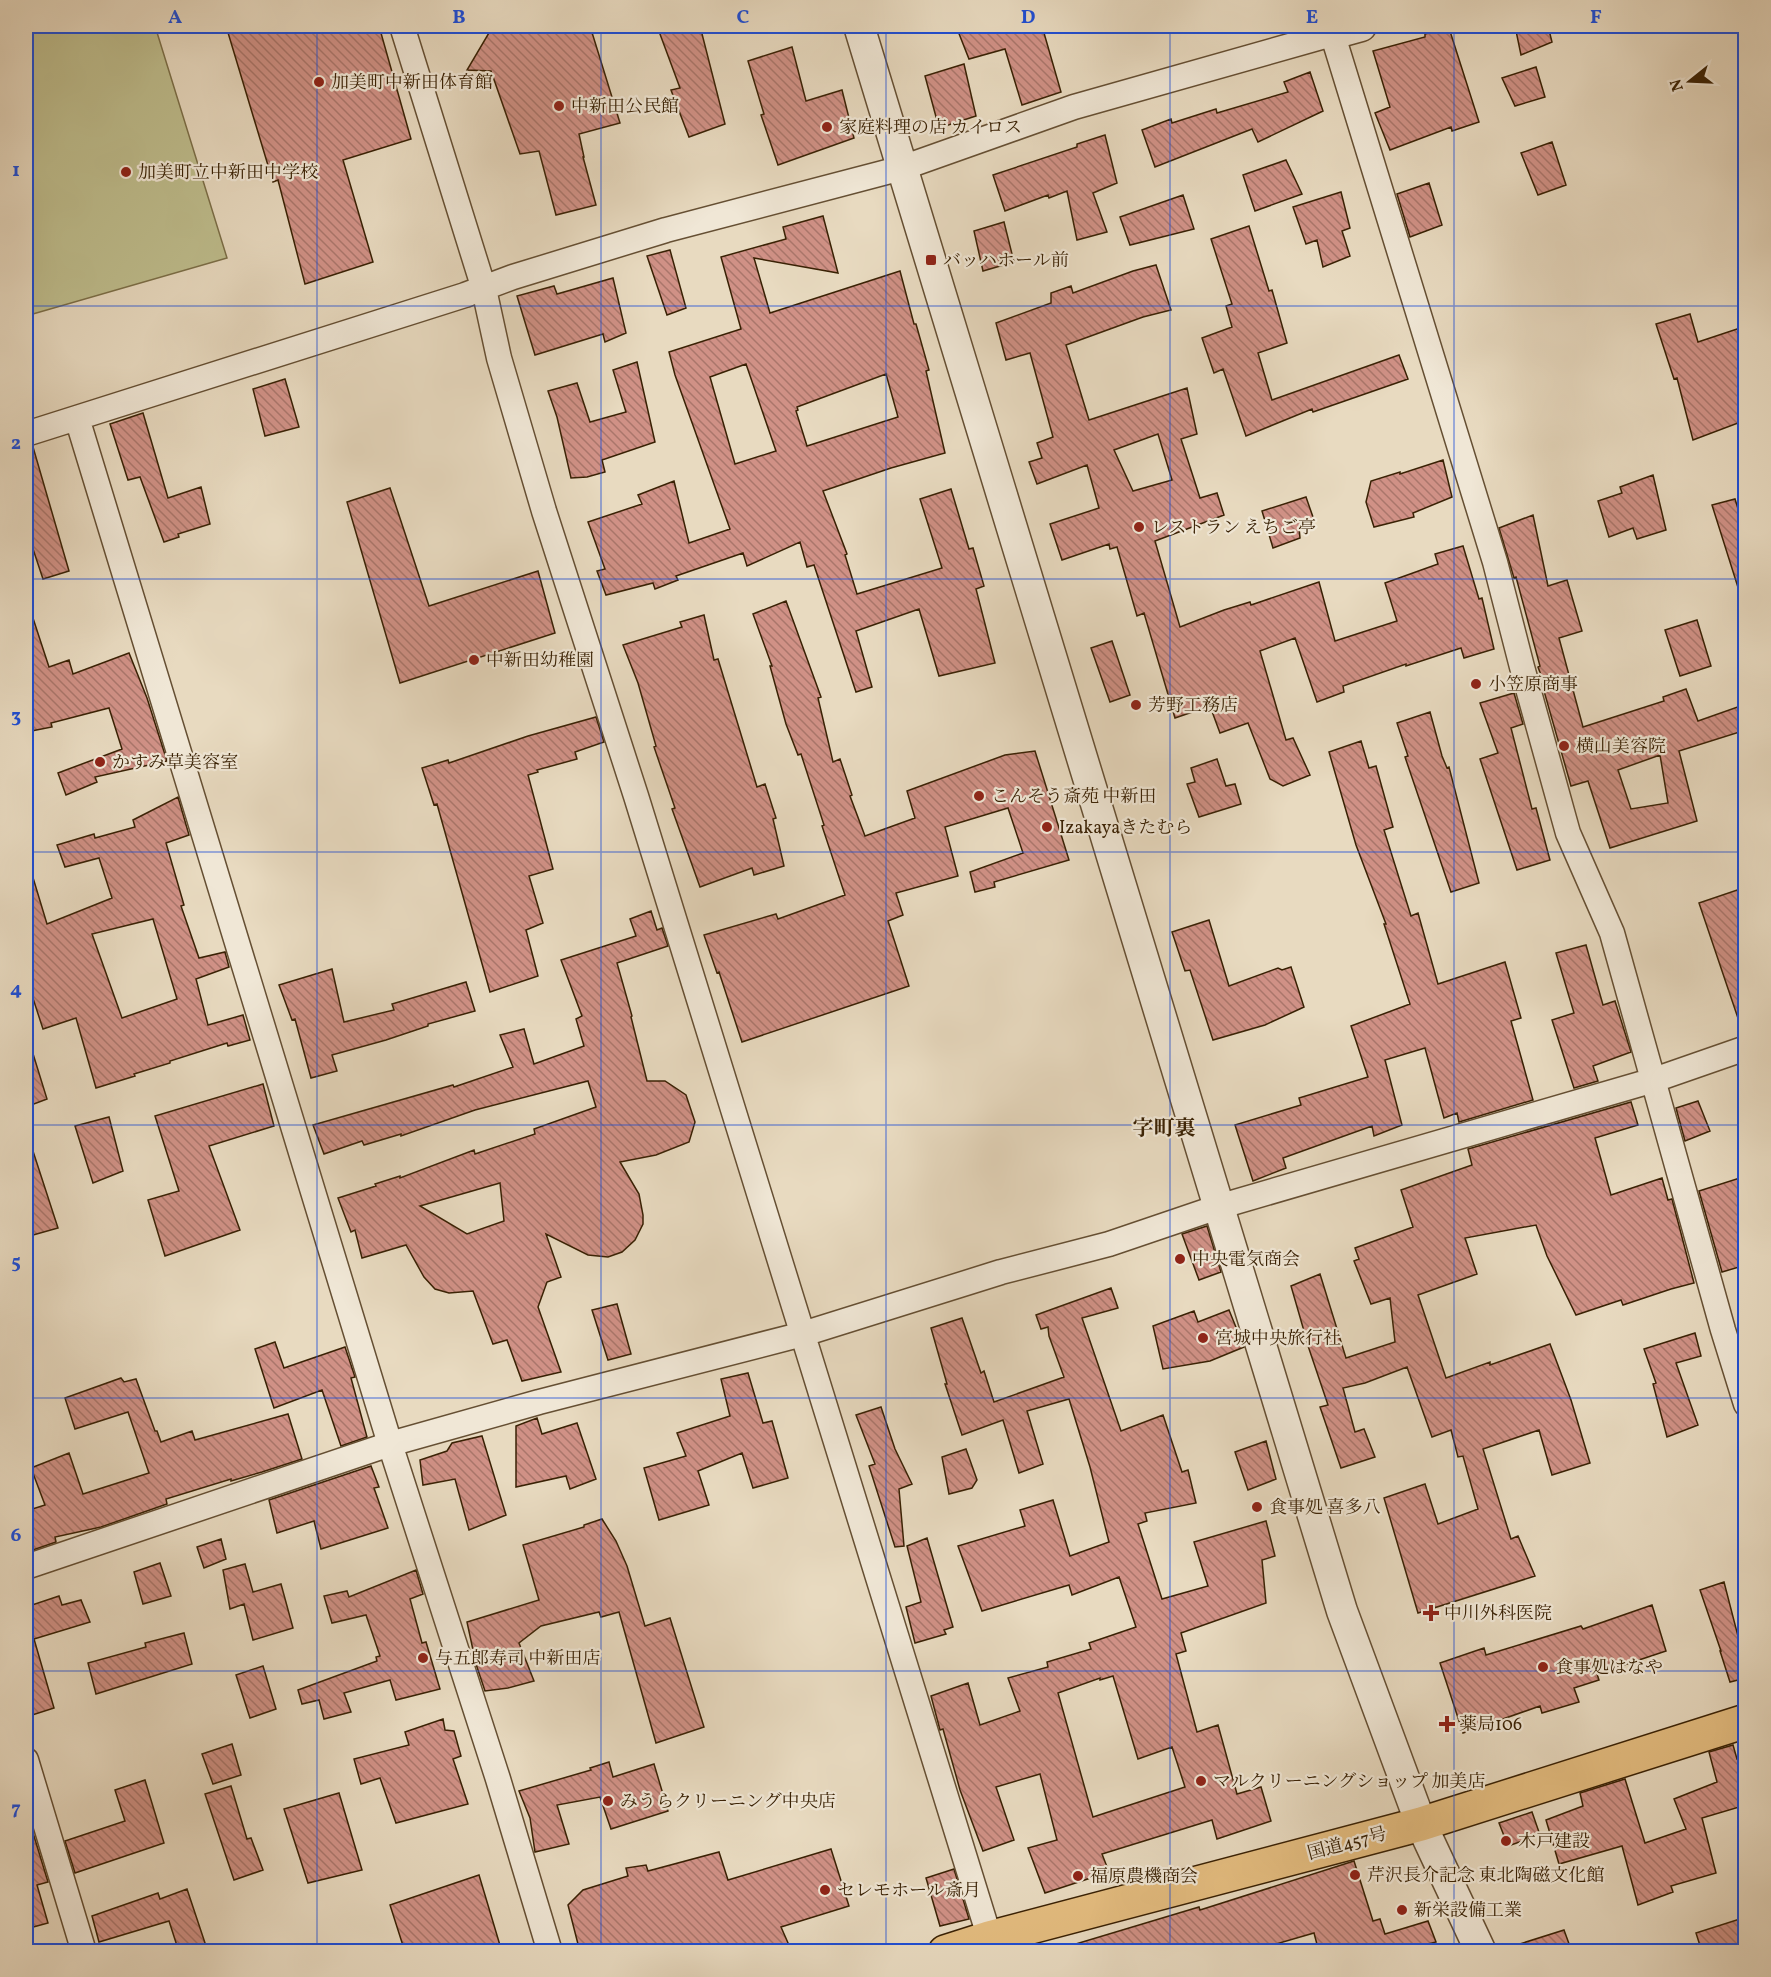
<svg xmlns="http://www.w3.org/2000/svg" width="1771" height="1977" font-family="Vollkorn,'Noto Serif JP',serif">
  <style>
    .pitch { fill: #bebd8d; stroke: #7c6f48; stroke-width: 1.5 }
    .building { fill: url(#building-back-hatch); stroke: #392104; stroke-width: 1.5; fill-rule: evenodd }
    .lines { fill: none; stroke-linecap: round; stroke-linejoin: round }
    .minor-casing { stroke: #654f33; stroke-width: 27 }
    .tertiary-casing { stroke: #654f33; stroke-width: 33 }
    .trunk-casing { stroke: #392104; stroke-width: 36 }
    .minor { stroke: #f0e7d6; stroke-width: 24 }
    .tertiary { stroke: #f0e7d6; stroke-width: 30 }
    .trunk { stroke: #e4bd80; stroke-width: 33 }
    .grid { fill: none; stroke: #1d4ed8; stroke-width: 1.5; stroke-opacity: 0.55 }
    .poi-dot { fill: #8f2418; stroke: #f0e7d6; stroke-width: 2 }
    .labels { text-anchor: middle; stroke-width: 4.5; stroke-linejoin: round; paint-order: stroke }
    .poi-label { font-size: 18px; fill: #392104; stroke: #f0e7d6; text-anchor: start }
    .street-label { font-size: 18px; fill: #392104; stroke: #f0e7d6 }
    .quarter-label { font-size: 21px; font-weight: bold; fill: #392104; stroke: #f0e7d6 }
    .neatline { fill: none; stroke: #1d4ed8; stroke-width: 2 }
    .grid-label { font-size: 20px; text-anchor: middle; font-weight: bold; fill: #1d4ed8 }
  </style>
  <defs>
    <pattern id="building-back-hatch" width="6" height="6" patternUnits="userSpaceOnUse" patternTransform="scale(1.5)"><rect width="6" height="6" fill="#d09186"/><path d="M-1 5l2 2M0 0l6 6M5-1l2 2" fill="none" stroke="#aa766b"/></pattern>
  </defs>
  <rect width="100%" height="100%" fill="#e8dac0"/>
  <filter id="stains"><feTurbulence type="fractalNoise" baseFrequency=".00333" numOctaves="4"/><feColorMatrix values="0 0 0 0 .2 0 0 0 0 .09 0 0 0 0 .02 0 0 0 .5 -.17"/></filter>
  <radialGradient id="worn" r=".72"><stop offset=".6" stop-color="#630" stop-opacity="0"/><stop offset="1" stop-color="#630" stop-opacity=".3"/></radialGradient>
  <path class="pitch" d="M26,26H155L227,258L26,316Z"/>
  <path class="building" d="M226,26H379L411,139L343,160L373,262L305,284L278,180L273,182Z
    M493,26H590L620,123L579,134L584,157H583L596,205L556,215L539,151L520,154L491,71L467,70Z
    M657,26H700L725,124L689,137L671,90L680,88Z
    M956,26H1042L1061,92L1022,105L1005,49L969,59Z
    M1515,26H1548L1552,42L1521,55Z
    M1449,28L1479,122L1452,131L1451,127L1390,150L1375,113L1390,107L1373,51L1425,37V34Z
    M792,47L806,101L842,90L854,138L778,165L761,115L764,114L748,61Z
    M964,64L976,116L939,128L925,76Z
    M1536,67L1545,97L1515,106L1502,78Z
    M1310,72L1323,111L1258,142L1252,129L1155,167L1142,130L1171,119L1172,123L1216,109L1217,113L1288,92L1284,82Z
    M1105,135L1117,183L1093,193L1107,232L1077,240L1067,191L1049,198L1048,195L1005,211L993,175L1077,147V144Z
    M1552,142L1566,185L1538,195L1521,153Z
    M1286,160L1302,194L1255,211L1243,175Z
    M1429,183L1442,225L1410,237L1397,194Z
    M1341,192L1350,228L1342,231L1350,256L1323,267L1317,240L1306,244L1293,207Z
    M1183,195L1194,229L1130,245L1120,217Z
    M823,216L838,273L754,258L770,313L900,271L914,324H916L929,370L926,371L945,453L891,468L823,491L847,554L845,555L857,594L942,568L920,499L951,489L969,549L973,548L984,586L976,589L995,663L939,676L919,609L856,631L872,687L856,692L814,565L807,567L800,542L747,566L743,553L676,576L678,580L655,589L653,583L606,595L597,571L605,569L588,522L642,504L638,495L674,481L689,543L730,529L675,375L669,352L741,329L721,257L786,239L783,227ZM746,364L776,451L735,464L710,377ZM886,374L898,417L807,446L796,411L798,410L797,407Z
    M1004,222L1014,262L983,271L974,231Z
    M1249,226L1269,291L1272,290L1287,343L1258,353L1272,400L1399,355L1408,379L1313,412L1312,409L1246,436L1223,369L1214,373L1202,338L1232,327L1226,306L1232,304L1211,239Z
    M670,250L686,308L667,315L647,256Z
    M1156,265L1171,310L1143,317L1066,345L1089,420L1187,388L1197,434L1181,439L1200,498L1217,493L1224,515L1155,541L1180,627L1224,610L1250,602L1251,605L1319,582L1335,641L1397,621L1385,583L1438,564L1435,554L1463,546L1479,599L1482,598L1494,649L1464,658L1461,648L1406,666V664L1343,686L1344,692L1317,702L1295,638L1260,651L1286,740L1293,738L1310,775L1283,786L1270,779L1248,723L1220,733L1210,706L1175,718L1144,613L1137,616L1117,547L1110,549L1109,544L1062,560L1050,524L1099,508L1087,465L1037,484L1029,462L1042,458L1037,443L1053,437L1030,353L1006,360L996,323L1051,303V293L1071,286L1073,293L1133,271ZM1158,434L1172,480L1133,491L1114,450Z
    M613,278L626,333L605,342L603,334L535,355L517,296L554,286L557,294Z
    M1690,314L1698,342L1746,326V420L1693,440L1677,378L1674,379L1656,324Z
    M637,362L655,442L602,460L605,472L587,477L571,478L557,417L548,391L577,383L590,422L626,412L613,370Z
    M285,379L299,427L265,436L253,389Z
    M143,413L168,498L201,487L210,524L178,534L179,537L164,542L140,477L128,480L110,424Z
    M33,447L69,571L43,579L26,528V448Z
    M1443,460L1452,497L1413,513L1414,517L1374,527L1366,502L1371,481L1400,472V474Z
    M1653,475L1666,530L1637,539L1633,528L1609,537L1598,501L1622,493L1620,487Z
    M390,488L429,606L538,571L555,633L400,683L347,502Z
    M1306,497L1314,520L1299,528L1300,538L1273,548L1262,511Z
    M1735,499L1739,512L1746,510V596L1741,597L1712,505Z
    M1533,515L1548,586L1567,580L1582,631L1559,638L1583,727L1664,701L1663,697L1686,689L1698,721L1746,704V730L1679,751L1697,821L1610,848L1588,781L1571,786L1542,684L1544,683L1538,667L1540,666L1516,577L1514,578L1499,528ZM1660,755L1668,803L1631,809L1618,770Z
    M786,601L821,697L818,698L833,762L840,759L852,795L850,796L865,836L915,818L907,791L1005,755L1035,751L1069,860L994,882L995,887L975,892L970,872L1023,853L1008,808L945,827L958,876L896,893L903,915L888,921L909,986L742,1042L719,972L717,973L704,935L776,914L778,919L845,895L822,826L824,825L801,754L798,755L786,724L770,666H772L753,614Z
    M30,609L49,667L69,660L73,674L129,653L147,698L167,761L95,777L97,782L66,795L58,773L122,749L109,708L51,723L52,727L26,732V610Z
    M704,615L714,660L718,659L757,787L765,784L776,818L773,819L784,866L754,875L752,868L700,887L672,809L675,808L654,747L656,746L638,683L623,645L682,627L680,622Z
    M1697,620L1711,666L1680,676L1665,630Z
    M1112,641L1130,695L1110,702L1091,648Z
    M1514,693L1523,724L1511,728L1532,809L1536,808L1550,860L1517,870L1480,759L1498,753L1480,703Z
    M1430,712L1442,756L1447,768L1449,767L1479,883L1451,892L1405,757L1408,756L1397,723Z
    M596,717L604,742L575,752L577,759L537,770L538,772L528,775L553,869L529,876L543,923L526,930L538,976L490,992L437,804L434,805L422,768L448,760L449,763L528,736Z
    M1361,741L1369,768L1376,766L1393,827L1384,830L1411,916L1418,913L1438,984L1505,962L1521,1018L1511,1021L1533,1100L1459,1122L1457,1113L1444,1118L1425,1048L1385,1060L1402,1125L1374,1136L1372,1126L1283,1158L1286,1168L1253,1181L1235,1125L1301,1105L1299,1098L1368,1077L1351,1026L1410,1004L1384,924H1386L1356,845L1329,752Z
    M1217,759L1226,786L1235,784L1241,804L1199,817L1187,784L1195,782L1191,768Z
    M178,797L189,835L166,843L184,905L181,906L199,958L225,952L229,967L196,979L208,1025L243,1015L250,1040L228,1046L227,1043L170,1061V1063L134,1074L135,1076L96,1088L76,1018L43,1029L26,977V871H31L47,924L112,898L99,858L65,867L57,845L94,834L95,838L135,827L133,820ZM153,919L177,999L122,1018L92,934Z
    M1746,887V1030H1742L1699,903Z
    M651,911L657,930L662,928L668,946L617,963L632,1016L631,1017L647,1081H665L686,1095L695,1122L689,1142L656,1155L620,1162L639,1194L643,1215V1224L635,1240L622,1252L608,1257L588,1255L546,1234L561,1277L547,1282L538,1307L561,1372L522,1381L507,1340L493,1344L473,1291L449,1293L435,1289L424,1277L406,1245L362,1258L355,1230L351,1232L338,1198L376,1186L375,1184L400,1176V1178L474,1150L475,1154L535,1134L534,1129L596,1107L588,1081L475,1110L401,1136V1134L364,1145L362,1141L324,1154L313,1125L453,1085L454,1087L513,1067L500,1035L524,1029L534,1064L584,1046L576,1019L582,1016L561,960L636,936L630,919ZM500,1183L504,1221L467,1234L420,1206Z
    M1209,920L1229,986L1278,968L1282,970L1291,967L1304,1007L1265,1025L1213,1040L1190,970L1185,971L1172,932Z
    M1586,945L1603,1005L1615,1001L1631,1052L1593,1066L1598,1081L1574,1088L1552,1020L1574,1013L1556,953Z
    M332,969L344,1022L394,1010L392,1004L466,982L475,1011L428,1024V1026L386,1040L332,1055L337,1071L311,1078L295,1019L292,1020L279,985Z
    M30,1044L47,1099L26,1107V1045Z
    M263,1084L274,1126L209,1146L240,1230L165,1256L148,1200L179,1191L155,1116Z
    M1698,1101L1710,1131L1685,1141L1676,1108Z
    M1631,1102L1638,1125L1595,1138L1611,1195L1662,1178L1668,1200L1672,1199L1694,1283L1671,1289L1623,1305L1621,1300L1576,1315L1547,1256L1536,1225L1465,1238L1477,1274L1418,1295L1446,1378L1490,1362V1365L1550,1344L1571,1400L1590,1463L1552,1475L1539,1430L1483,1449L1511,1539L1518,1536L1535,1576L1418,1613L1384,1498L1425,1484L1438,1524L1478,1509L1463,1456L1458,1457L1451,1430L1432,1437L1407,1367L1365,1383L1343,1388L1355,1432L1364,1429L1375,1457L1341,1468L1320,1407L1328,1405L1303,1331H1304L1291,1286L1320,1274L1346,1358L1395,1342L1390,1298L1371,1304L1354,1261L1359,1259L1355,1248L1413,1227L1401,1190L1472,1165L1468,1149Z
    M109,1117L123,1171L93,1183L75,1126Z
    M31,1145L58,1228L26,1237V1146Z
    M1746,1176V1265L1722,1272L1699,1191Z
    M1207,1226L1221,1272L1199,1280L1182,1234Z
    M1111,1288L1118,1308L1082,1318L1121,1431L1163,1415L1182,1472L1188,1470L1196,1503L1145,1513L1147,1521L1138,1524L1162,1599L1208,1586L1194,1542L1266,1521L1275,1556L1262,1560L1266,1603L1181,1633L1186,1651L1176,1654L1197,1732L1218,1725L1237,1794L1261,1787L1271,1821L1217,1839L1212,1820L1102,1854L1109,1872L1045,1893L1028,1848L1057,1840L1040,1774L996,1787L1014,1840L983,1851L960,1790L943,1729L940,1730L931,1696L968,1683L980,1725L1020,1711L1008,1678L1048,1667L1047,1662L1091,1649L1089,1643L1136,1627L1119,1577L1072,1595L1069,1585L982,1611L958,1546L1025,1526L1020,1510L1053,1500L1070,1556L1109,1542L1090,1467L1069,1399L1027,1411L1043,1464L1019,1473L1003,1420L962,1435L945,1384H947L931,1328L962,1318L981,1373L984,1371L994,1402L1064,1377L1049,1336L1048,1327L1041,1329L1036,1315ZM1113,1676L1138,1759L1172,1747L1185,1787L1093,1817L1058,1693L1100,1678V1680Z
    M617,1304L631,1354L608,1360L592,1310Z
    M1229,1310L1244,1347L1210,1361L1163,1369L1153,1326L1194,1311L1198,1322Z
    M1695,1333L1701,1356L1676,1363L1698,1425L1667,1437L1653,1384L1656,1383L1644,1349Z
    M275,1342L284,1368L345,1347L355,1377L351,1378L367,1437L341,1446L322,1390L274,1408L255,1349Z
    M748,1373L763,1423L772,1421L788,1478L753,1488L742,1453L698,1471L709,1505L659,1520L644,1468L686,1456L677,1433L730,1416L721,1379Z
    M121,1378L124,1382L136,1379L155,1431H157L161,1442L192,1431L195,1440L288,1414L302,1459L262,1472L231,1481V1479L166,1499L167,1504L101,1527L55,1537L56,1542L30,1551L26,1539V1511L45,1505L31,1468L69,1453L83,1494L149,1473L128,1412L75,1429L65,1398Z
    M881,1407L895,1449L912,1484L899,1489L904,1546L895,1547L869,1466L875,1464L856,1415Z
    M537,1418L542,1434L577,1423L596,1479L570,1489L566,1476L516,1487V1426Z
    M482,1436L506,1515L469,1530L455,1479L423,1485L420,1460L447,1451L452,1443Z
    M1266,1441L1276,1479L1248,1490L1235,1452Z
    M966,1449L977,1480L972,1488L949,1494L942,1457Z
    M371,1466L379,1487L374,1488L388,1528L321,1549L314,1521L277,1533L269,1500Z
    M602,1519L616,1541L627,1566L645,1626L670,1618L704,1727L656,1743L619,1612L601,1617L599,1612L541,1626L519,1643L534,1681L508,1688L485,1691L476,1664L467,1622L539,1600L523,1545L584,1527V1525Z
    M927,1538L953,1627L944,1630L946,1634L915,1643L906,1607L921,1602L907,1546Z
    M221,1539L226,1559L204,1568L197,1547Z
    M160,1563L171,1596L143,1604L134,1572Z
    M245,1564L253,1592L281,1584L293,1628L253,1640L244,1604L230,1609L223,1570Z
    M416,1570L423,1594L410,1599L422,1643L426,1642L440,1689L396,1700L390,1680L344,1693L351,1712L324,1719L319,1700L302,1704L298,1690L377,1661L376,1657L380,1656L366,1615L332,1623L324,1596L347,1591L349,1597Z
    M1724,1582L1740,1644L1746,1643V1678L1730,1682L1720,1651H1721L1700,1590Z
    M59,1596L62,1605L81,1600L90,1622L34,1639L54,1708L26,1717V1607Z
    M1652,1605L1666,1651L1597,1674L1599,1680L1574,1688L1579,1702L1542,1713L1540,1706L1463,1733L1440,1663L1484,1648L1486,1655L1581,1626L1583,1629Z
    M184,1633L192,1664L96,1694L88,1663L146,1647L145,1643Z
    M263,1666L276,1709L250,1718L236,1675Z
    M443,1719L445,1730L454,1731L461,1756L453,1759L468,1804L396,1823L380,1778L361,1784L354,1759L409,1745L405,1732Z
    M232,1744L241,1775L213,1784L202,1754Z
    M1733,1745L1737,1759L1746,1756V1805L1702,1818L1716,1873L1671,1886L1673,1892L1638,1905L1622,1846L1559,1864L1546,1820L1583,1806L1580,1793L1625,1779L1645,1843L1686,1829L1674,1799L1717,1782L1709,1752Z
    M609,1762L613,1777L654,1764L668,1811L611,1829L600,1797L557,1805L569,1844L535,1852L530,1818L519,1791L591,1770L590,1768Z
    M145,1780L164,1843L75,1873L65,1841L125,1821L115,1790Z
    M231,1786L247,1839L251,1838L263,1870L234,1880L205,1794Z
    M339,1793L362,1870L308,1883L284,1809Z
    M26,1810L48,1882L37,1885L48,1923L26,1929Z
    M1532,1812L1540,1835L1508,1846L1499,1823Z
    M831,1849L849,1906L781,1927L792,1952H580L568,1905L583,1890L628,1876L626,1868L646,1865L648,1871L719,1852L728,1880Z
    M1354,1861L1373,1921L1380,1919L1385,1934L1428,1921L1436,1942L1397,1952H1319L1314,1933L1248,1952H1070L1069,1946L1199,1907L1200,1910Z
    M954,1869L969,1919L940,1926L926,1878Z
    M479,1875L502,1952H405L390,1905Z
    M187,1889L208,1952H179L169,1921L99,1942L92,1916L158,1893L160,1899Z
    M1746,1917V1952H1702L1696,1933Z
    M1564,1930L1572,1952H1510V1947Z"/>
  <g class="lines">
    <defs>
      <path id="minor" d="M402,26L484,289L499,358L544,511L636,796L994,1952
        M1330,26L1495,562L1522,667L1568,833L1612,933L1723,1330L1746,1404
        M77,418L390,1444L498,1779L550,1952
        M26,434L465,295L513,277L666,230L902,168L1074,107L1332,34
        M26,1567L390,1444L539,1402L803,1334L1001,1272L1109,1244L1218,1207L1654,1080L1746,1048
        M26,1760L84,1952"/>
      <path id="tertiary" d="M859,26L1342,1611L1421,1824L1481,1952
        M1332,34L1361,26"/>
      <path id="trunk" d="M945,1952L989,1938L1421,1824L1746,1721"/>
    </defs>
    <use href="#minor" class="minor-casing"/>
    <use href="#tertiary" class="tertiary-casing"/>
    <use href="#trunk" class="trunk-casing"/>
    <use href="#minor" class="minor"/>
    <use href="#tertiary" class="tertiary"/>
    <use href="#trunk" class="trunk"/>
  </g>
  <path class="grid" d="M317,26V1952M601,26V1952M886,26V1952M1170,26V1952M1454,26V1952M26,306H1746M26,579H1746M26,852H1746M26,1125H1746M26,1398H1746M26,1671H1746"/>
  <g class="poi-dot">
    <circle cx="319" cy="82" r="6"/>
    <circle cx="559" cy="106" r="6"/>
    <circle cx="827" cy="127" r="6"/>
    <circle cx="126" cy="172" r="6"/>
    <rect x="925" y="254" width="12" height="12" rx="3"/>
    <circle cx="1139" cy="527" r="6"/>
    <circle cx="474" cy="660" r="6"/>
    <circle cx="1476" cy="684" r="6"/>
    <circle cx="1136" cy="705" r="6"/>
    <circle cx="1564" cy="746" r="6"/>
    <circle cx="100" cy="762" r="6"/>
    <circle cx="979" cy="796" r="6"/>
    <circle cx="1047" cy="827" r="6"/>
    <circle cx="1180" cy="1259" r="6"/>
    <circle cx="1203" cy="1338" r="6"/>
    <circle cx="1257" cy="1507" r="6"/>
    <path d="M1428 1604h6v6h6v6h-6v6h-6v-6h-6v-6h6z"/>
    <circle cx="423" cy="1658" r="6"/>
    <circle cx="1543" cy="1667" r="6"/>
    <path d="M1444 1715h6v6h6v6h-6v6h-6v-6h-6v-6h6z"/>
    <circle cx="1201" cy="1781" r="6"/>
    <circle cx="608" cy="1801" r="6"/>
    <circle cx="1506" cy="1841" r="6"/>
    <circle cx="1355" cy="1875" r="6"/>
    <circle cx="1078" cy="1876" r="6"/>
    <circle cx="825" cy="1890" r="6"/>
    <circle cx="1402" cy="1910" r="6"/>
  </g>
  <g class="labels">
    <g class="poi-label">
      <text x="331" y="88">加美町中新田体育館</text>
      <text x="571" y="112">中新田公民館</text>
      <text x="839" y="133">家庭料理の店 カイロス</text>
      <text x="138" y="178">加美町立中新田中学校</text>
      <text x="943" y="266">バッハホール前</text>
      <text x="1151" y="533">レストラン えちご亭</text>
      <text x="486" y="666">中新田幼稚園</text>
      <text x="1488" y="690">小笠原商事</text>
      <text x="1148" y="711">芳野工務店</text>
      <text x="1576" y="752">横山美容院</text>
      <text x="112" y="768">かすみ草美容室</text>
      <text x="991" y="802">こんそう斎苑 中新田</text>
      <text x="1059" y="833">Izakayaきたむら</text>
      <text x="1192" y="1265">中央電気商会</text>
      <text x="1215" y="1344">宮城中央旅行社</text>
      <text x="1269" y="1513">食事処 喜多八</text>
      <text x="1444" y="1619">中川外科医院</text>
      <text x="435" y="1664">与五郎寿司 中新田店</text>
      <text x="1555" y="1673">食事処はなや</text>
      <text x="1459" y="1730">薬局106</text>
      <text x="1213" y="1787">マルクリーニングショップ 加美店</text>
      <text x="620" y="1807">みうらクリーニング中央店</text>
      <text x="1518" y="1847">木戸建設</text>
      <text x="1367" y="1881">芹沢長介記念 東北陶磁文化館</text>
      <text x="1090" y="1882">福原農機商会</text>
      <text x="837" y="1896">セレモホール斎月</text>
      <text x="1414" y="1916">新栄設備工業</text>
    </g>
    <g class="street-label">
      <text transform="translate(1347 1843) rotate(-15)" y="6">国道457号</text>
    </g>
    <g class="quarter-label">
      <text x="1164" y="1135">字町裏</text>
    </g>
  </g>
  <rect width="1771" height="1977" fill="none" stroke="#e8dac0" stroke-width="66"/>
  <g transform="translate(1690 81) rotate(252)" stroke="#f0e7d6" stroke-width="4.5" paint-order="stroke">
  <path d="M0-4.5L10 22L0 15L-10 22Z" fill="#392104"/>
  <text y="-9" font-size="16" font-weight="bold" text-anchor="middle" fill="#392104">N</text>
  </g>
  <rect x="33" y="33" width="1705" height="1911" class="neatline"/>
  <g class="grid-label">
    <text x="175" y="23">A</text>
    <text x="459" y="23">B</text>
    <text x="743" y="23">C</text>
    <text x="1028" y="23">D</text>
    <text x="1312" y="23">E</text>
    <text x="1596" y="23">F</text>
    <text x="16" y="176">1</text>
    <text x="16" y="449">2</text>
    <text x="16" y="722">3</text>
    <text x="16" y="995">4</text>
    <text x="16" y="1268">5</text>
    <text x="16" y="1541">6</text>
    <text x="16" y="1814">7</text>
  </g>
  <rect width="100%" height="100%" filter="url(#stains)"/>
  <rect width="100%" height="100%" fill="url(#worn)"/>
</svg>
